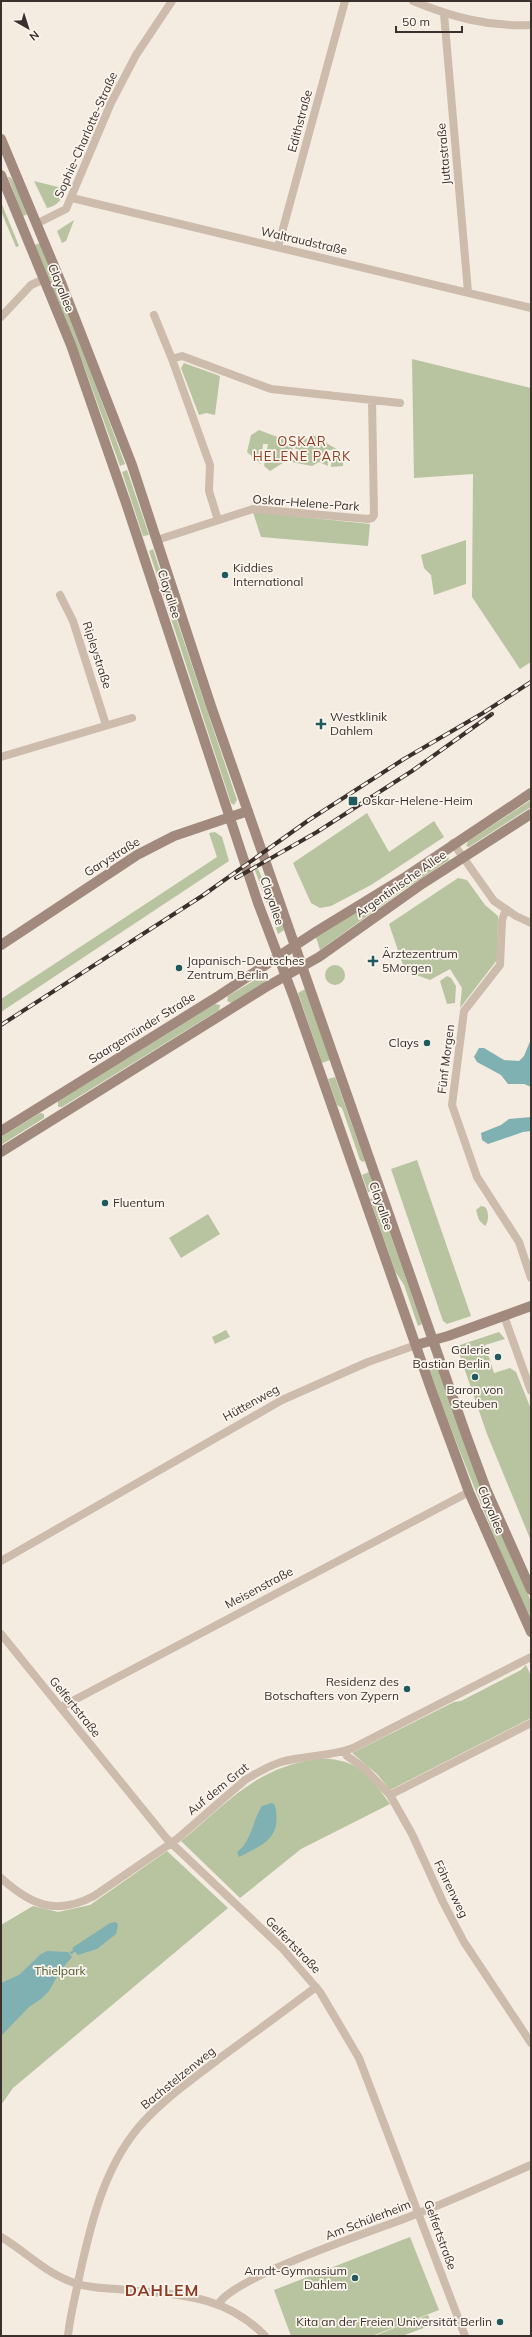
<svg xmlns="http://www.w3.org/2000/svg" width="532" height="2337" font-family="Mulish,sans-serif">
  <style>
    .green { fill: #b8c4a0 }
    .water { fill: #7fb0b2 }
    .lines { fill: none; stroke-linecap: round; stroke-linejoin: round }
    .stream { stroke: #7fb0b2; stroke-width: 2.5 }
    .street { stroke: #cdbbac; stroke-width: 8 }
    .secondary { stroke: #a18a7d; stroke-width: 10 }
    .rail-casing { stroke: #3b302b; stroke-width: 4 }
    .rail { stroke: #fbf5ee; stroke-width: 2.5; stroke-dasharray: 8; stroke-linecap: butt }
    .poi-dot { fill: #1f5a5e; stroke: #fbf5ee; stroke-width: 1.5 }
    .labels { text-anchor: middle; stroke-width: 3.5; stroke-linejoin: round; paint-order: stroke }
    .street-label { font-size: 12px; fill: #3b302b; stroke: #fbf5ee }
    .poi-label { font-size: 12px; fill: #3b302b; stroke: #fbf5ee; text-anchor: start }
    .park-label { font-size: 12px; fill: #4a5a2e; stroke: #fbf5ee }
    .neighbourhood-label { font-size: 13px; letter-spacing: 1px; fill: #8c3b22; stroke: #fbf5ee }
    .district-label { font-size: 16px; font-weight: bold; letter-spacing: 1px; fill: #8c3b22; stroke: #fbf5ee }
  </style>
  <rect width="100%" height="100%" fill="#f4ebe1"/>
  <path class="green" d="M8,177H10L13,181L28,214L23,216Z
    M34,181L66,189C62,199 58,206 47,208Z
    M1,202L19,246L16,247L1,211Z
    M74,220L66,241L62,243L57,231Z
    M40,243L71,319L125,464L120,466L85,369L35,245Z
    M412,359L531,388V662L520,669L472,597L473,474L414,478Z
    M184,363L220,376L215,415L206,413L199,415L181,368Z
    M259,430L293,443L292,460H297L298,450L295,449L296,445L313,435L343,453V466L331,467L332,450H327L328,466L319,462L312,466L286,461L270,471L264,466L268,444H263L261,464L247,452L251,435Z
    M127,470L149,535L143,536L122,472Z
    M253,512L370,524L368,546L261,537Z
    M466,540V584L434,595L431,575L424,568L421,555Z
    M153,549L237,800L234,805L231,803L149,551Z
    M531,800V807L469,847L466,846L468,841Z
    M367,813L389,852L434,821L444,837L371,885L331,906L320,908L311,903L293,863Z
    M215,832L222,837L229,861L1,1012V999L217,857L209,833Z
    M444,856H448L449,860L406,888L320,950L316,937Z
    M255,863L274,902L284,930L278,934L253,865Z
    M458,878L467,880L485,905L498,916L497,960L460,1008L462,988L450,969L430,980L405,971L389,924Z
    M325 975a10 10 0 1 1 20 0a10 10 0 1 1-20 0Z
    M265,974L268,980L231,1003L227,1001L228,996Z
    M447,976L451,978L456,986L455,1003L447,1004L440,981Z
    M305,989L330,1060L322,1063L298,993Z
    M215,1004L220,1005L219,1010L62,1107H58V1101Z
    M335,1077L365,1161L363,1162L360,1160L342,1108L337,1105L328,1079Z
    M40,1113L44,1114V1118L1,1145V1137Z
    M417,1160L471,1316L447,1324L443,1321L391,1169Z
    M369,1172L375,1190L368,1192L362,1175Z
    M377,1196L422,1324L418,1326L404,1285L395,1271L370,1199Z
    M481,1206L485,1207C489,1211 489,1222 485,1226L479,1220L476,1210Z
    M208,1214L220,1234L181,1258L169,1238Z
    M226,1330L230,1337L215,1344L212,1337Z
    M499,1332L505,1339L485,1345L494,1373L510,1368L516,1372L531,1409V1541L487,1434L458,1350L460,1345Z
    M435,1360L514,1564L531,1601V1622C494,1537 458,1451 427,1363Z
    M526,1665L531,1676V1718L390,1790L377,1774L352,1753L454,1702L461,1701L521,1670Z
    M316,1759C356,1757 368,1774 390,1804L301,1849L240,1898L181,1841C228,1803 253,1769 316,1759Z
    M167,1851L228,1908L13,2088L1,2105V1925L33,1906L58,1912L90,1905Z
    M410,2237L439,2310L372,2336H291L274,2290Z
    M428,2315L432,2325L402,2336H374Z"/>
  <path class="water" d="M531,1039V1087L524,1084H508L501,1075L477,1062L474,1057L479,1048H484L504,1060L519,1061L524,1056Z
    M531,1117V1131L523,1132L488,1144L482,1140L481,1133L501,1125L509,1119Z
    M272,1803L275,1805C282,1839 264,1844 239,1857L237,1852C252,1841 252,1821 262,1806Z
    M115,1922L118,1924L116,1934L97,1949L78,1955L72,1948L110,1923Z
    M47,1951L68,1952L72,1957L60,1971L49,1991L41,1999L29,2007L1,2036V1983L19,1975L41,1954Z"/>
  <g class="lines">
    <path class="stream" d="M71,1953L74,1951"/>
    <path class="street" d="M413,1C452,17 488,27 531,25
      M444,14L468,292
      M72,198L531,308
      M36,224L66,209L111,103L136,55L172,1
      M278,247L345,1
      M154,315L172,359L210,465L209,491L218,520
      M1,317L31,285L44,279
      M172,359L182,356L271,389L400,403
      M157,540L253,509L368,519L372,518L374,515L372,400
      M60,595L73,621L106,725
      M1,757L132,718
      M453,843L494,901L516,916L531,923
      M506,909L502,920L500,965L464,1011L452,1105L477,1177L519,1242L531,1278
      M504,1316L531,1391
      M1,1561L282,1400L368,1362L416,1345
      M1,1634L167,1839L282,1948L320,1992L359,2058L465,2336
      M61,1707L469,1492
      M344,1751L347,1756L364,1768L390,1795L412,1834L443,1902L464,1942L531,2043
      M390,1795L531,1723
      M1,1878C31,1905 56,1916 94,1896L177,1839L245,1780C257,1773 268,1766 281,1762C305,1755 330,1757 353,1748L531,1657
      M1,2237C28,2253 47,2275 78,2284C90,2288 104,2288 117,2289C173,2295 223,2292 265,2336
      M219,2303C238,2275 376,2230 414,2215C453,2200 492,2182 531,2165
      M68,2336C70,2315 76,2294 80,2273C91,2223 104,2169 138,2128C160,2102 189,2082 216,2061C250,2036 283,2012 316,1987"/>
    <path class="secondary" d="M1,139L62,285L132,465L211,706L465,1432L486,1489L531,1590
      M1,175L71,345L126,503L258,903L294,998L431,1389L469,1492L531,1632
      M1,945L137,855L174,836L248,811
      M1,1131L220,995L317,931L407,876L531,793
      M1,1152L266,987L319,957L422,884L531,814
      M416,1345L448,1336L531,1306"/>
    <defs>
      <path id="rail" d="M236,878L317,832L412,771L492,714
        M1,1025L202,896L309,820L404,759L483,713L531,682"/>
    </defs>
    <use href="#rail" class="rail-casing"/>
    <use href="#rail" class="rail"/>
  </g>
  <g class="poi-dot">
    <circle cx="225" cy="575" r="4"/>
    <path d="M319 718h4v4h4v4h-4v4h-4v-4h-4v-4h4z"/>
    <rect x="348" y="796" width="10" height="10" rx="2"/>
    <path d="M371 955h4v4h4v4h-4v4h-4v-4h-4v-4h4z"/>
    <circle cx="179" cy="968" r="4"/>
    <circle cx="427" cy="1043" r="4"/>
    <circle cx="105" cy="1203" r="4"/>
    <circle cx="498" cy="1357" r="4"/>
    <circle cx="475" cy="1377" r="4"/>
    <circle cx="407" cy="1689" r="4"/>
    <circle cx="355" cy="2278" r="4"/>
    <circle cx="500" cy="2322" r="4"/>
  </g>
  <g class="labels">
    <g class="street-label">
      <text transform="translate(300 121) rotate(-75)" y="4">Edithstraße</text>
      <text transform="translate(86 135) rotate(-66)" y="4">Sophie-Charlotte-Straße</text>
      <text transform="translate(444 154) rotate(-95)" y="4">Juttastraße</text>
      <text transform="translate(304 241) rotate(13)" y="4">Waltraudstraße</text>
      <text transform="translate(61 288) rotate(68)" y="4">Clayallee</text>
      <text transform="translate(306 503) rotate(4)" y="4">Oskar-Helene-Park</text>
      <text transform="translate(169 594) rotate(72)" y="4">Clayallee</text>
      <text transform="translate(97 655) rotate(72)" y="4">Ripleystraße</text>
      <text transform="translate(112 857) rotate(-32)" y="4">Garystraße</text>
      <text transform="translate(401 884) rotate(-35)" y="4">Argentinische Allee</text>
      <text transform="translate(272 901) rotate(71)" y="4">Clayallee</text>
      <text transform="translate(142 1028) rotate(-32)" y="4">Saargemünder Straße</text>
      <text transform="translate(446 1059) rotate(-83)" y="4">Fünf Morgen</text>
      <text transform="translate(381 1206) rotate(71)" y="4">Clayallee</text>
      <text transform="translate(251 1403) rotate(-29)" y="4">Hüttenweg</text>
      <text transform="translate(491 1510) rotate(67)" y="4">Clayallee</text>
      <text transform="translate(259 1588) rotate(-28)" y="4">Meisenstraße</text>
      <text transform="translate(75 1707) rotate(51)" y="4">Gelfertstraße</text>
      <text transform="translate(218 1789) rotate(-39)" y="4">Auf dem Grat</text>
      <text transform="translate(451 1889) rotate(64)" y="4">Föhrenweg</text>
      <text transform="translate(293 1945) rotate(46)" y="4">Gelfertstraße</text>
      <text transform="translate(178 2078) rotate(-39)" y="4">Bachstelzenweg</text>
      <text transform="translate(368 2220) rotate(-21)" y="4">Am Schülerheim</text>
      <text transform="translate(440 2235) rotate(70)" y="4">Gelfertstraße</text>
    </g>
    <g class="poi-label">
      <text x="233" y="572">Kiddies<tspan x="233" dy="14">International</tspan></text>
      <text x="330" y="721">Westklinik<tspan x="330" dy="14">Dahlem</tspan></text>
      <text x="362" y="805">Oskar-Helene-Heim</text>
      <text x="382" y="958">Ärztezentrum<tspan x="382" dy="14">5Morgen</tspan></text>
      <text x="187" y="965">Japanisch-Deutsches<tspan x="187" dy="14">Zentrum Berlin</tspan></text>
      <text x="419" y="1047" text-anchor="end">Clays</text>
      <text x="113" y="1207">Fluentum</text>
      <text x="490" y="1354" text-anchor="end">Galerie<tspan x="490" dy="14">Bastian Berlin</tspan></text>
      <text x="475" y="1394" text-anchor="middle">Baron von<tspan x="475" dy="14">Steuben</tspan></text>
      <text x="399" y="1686" text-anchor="end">Residenz des<tspan x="399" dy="14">Botschafters von Zypern</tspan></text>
      <text x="347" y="2275" text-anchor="end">Arndt-Gymnasium<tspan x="347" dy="14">Dahlem</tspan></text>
      <text x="492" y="2326" text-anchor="end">Kita an der Freien Universität Berlin</text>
    </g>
    <g class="park-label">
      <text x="60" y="1975">Thielpark</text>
    </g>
    <g class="neighbourhood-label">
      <text x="302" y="446">OSKAR<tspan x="302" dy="15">HELENE PARK</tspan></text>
    </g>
    <g class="district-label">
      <text x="162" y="2296">DAHLEM</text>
    </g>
  </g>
  <rect width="532" height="2337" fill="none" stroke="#3b302b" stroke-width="4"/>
  <g transform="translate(28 28) rotate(141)" stroke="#fbf5ee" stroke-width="3" paint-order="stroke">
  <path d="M0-3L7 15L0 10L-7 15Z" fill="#3b302b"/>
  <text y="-6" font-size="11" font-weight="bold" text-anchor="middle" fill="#3b302b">N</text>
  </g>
  <path d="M396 26v6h66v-6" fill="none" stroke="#3b302b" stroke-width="2"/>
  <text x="402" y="26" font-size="12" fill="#3b302b" stroke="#fbf5ee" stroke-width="3" paint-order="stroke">50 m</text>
</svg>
